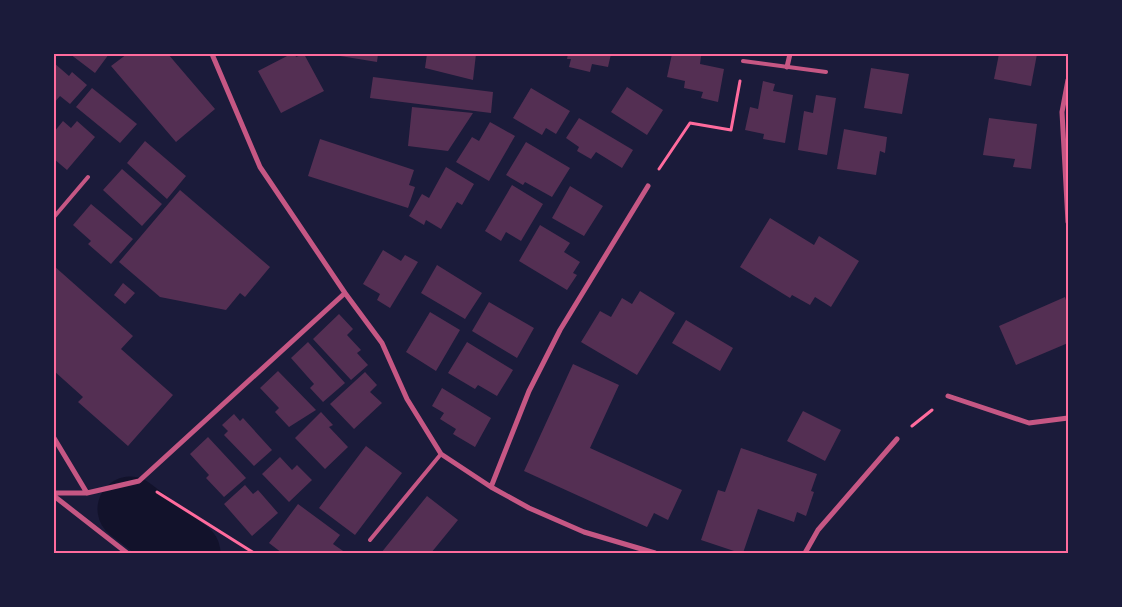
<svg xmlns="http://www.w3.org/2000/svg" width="1122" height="607" font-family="Figtree,sans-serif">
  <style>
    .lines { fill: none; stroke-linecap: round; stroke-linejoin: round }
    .river { stroke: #12122b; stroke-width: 65 }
    .building { fill: #542f53 }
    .path { stroke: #ff6b9d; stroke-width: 3 }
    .service { stroke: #c65784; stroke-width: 4 }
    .minor { stroke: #c65784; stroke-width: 5 }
    .neatline { fill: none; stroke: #ff6b9d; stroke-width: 2 }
  </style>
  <rect width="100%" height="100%" fill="#1b1b3a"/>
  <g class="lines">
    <path class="river" d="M130,509L188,553"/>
  </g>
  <path class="building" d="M70,54H109L95,73Z
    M127,54H168L215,109L176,142L111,66Z
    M291,54H295L296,57L304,54L324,91L281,113L258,71Z
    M334,54H378L377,62L334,55Z
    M427,54H476L473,80L425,68Z
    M568,54H611L608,67L592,64L590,72L569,67L571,59H567Z
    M672,54H690L701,56L700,64L724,69L718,102L701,98L703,92L684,88L685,81L667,77Z
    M999,54H1037L1031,86L994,79Z
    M54,63L69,76L72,72L87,85L70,104L60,96L54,103Z
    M871,68L909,74L902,114L864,108Z
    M373,77L493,92L491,113L370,98Z
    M763,81L775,84L773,91L793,95L785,143L763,139L764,134L745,130L750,107L758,109Z
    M627,87L663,110L647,135L611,112Z
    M92,88L137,124L120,143L76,107Z
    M531,88L570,111L556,134L546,128L542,135L513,118Z
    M816,95L836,98L827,155L798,150L804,111L813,113Z
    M412,107L473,113L448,151L408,146Z
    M579,118L633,150L622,168L596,152L591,159L577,151L579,147L566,138Z
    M989,118L1037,124L1031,169L1013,167L1015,159L983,155Z
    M63,121L71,128L77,121L95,137L67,170L54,159V132Z
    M490,122L515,136L489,181L456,162L472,137L479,141Z
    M844,129L887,137L885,153L880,151L876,175L837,169Z
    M320,139L414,170L409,185L415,187L408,208L308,176Z
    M145,141L186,176L167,199L127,163Z
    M526,142L570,168L552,197L525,182L523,185L506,175Z
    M446,167L474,184L462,205L457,202L441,229L426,220L424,225L409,216L422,194L429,198Z
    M122,169L162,204L142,226L103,190Z
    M512,185L543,204L521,241L506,232L501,241L485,231Z
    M570,186L603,206L584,236L552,218Z
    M180,190L270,267L245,297L240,293L226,310L160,297L119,262Z
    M91,204L133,239L111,264L88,244L91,241L73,225Z
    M770,218L814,245L819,236L859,261L831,307L815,297L810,305L792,295L790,298L740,267Z
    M540,225L570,243L564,252L580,262L573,273L577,275L567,290L519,261Z
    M383,250L401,261L405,255L418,262L390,308L377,300L380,294L363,284Z
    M437,265L482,293L465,319L421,293Z
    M54,266L133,336L121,349L173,395L128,446L78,402L83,397L54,371Z
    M123,283L135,293L125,304L114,295Z
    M640,291L675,313L637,375L581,342L600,311L611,317L622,298L632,304Z
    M1065,297L1066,300L1068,299V343L1016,365L999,326Z
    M489,302L534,328L517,358L472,331Z
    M430,312L460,330L436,371L406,352Z
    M339,314L353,329L347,335L361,350L357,353L368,365L351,380L313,339Z
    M686,320L733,348L720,371L672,343Z
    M308,342L345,383L323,402L310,388L314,384L291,358Z
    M467,342L513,370L497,396L478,385L475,389L448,373Z
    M573,364L619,385L590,448L682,490L668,520L654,513L647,527L524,471Z
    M278,371L316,410L289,427L275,412L279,408L260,388Z
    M365,372L377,385L370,392L382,403L354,429L330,404Z
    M442,388L491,418L475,447L453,434L456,429L440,419L444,413L432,406Z
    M803,411L841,430L825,461L787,441Z
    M321,412L333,425L329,427L348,447L325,469L295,438Z
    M234,414L240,421L243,418L272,450L254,466L224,435L228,431L222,425Z
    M208,437L246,478L224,497L206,478L209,475L190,454Z
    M366,446L402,473L355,535L319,508Z
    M741,448L817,474L811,491L814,492L806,516L797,512L794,522L758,509L743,553H740L701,540L718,490L725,492Z
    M280,457L292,470L297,465L312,480L289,502L262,474Z
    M245,485L253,494L258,490L278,513L252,536L224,504Z
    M427,496L458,520L431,553H381Z
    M298,504L340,535L333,544L346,553H282L269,543Z"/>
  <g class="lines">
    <path class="path" d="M659,169L690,123L731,130L740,81
      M912,426L932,410
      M157,492L254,553"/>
    <path class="service" d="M743,61L826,72
      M54,217L88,177
      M370,540L441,454"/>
    <path class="minor" d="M212,54L260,167L345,293L382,343L407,399L441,454L491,487L529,508L584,532L655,553
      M787,67L790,54
      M1068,80L1062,112L1068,222
      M948,396L1029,423L1068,418
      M54,438L87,493
      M491,487L529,391L560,330L648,186
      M54,493H87L139,481L345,293
      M54,496L127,553
      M805,553L818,530L897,439"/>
  </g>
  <rect width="1122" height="607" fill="none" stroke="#1b1b3a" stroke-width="110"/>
  <rect x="55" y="55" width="1012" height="497" class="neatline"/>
</svg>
